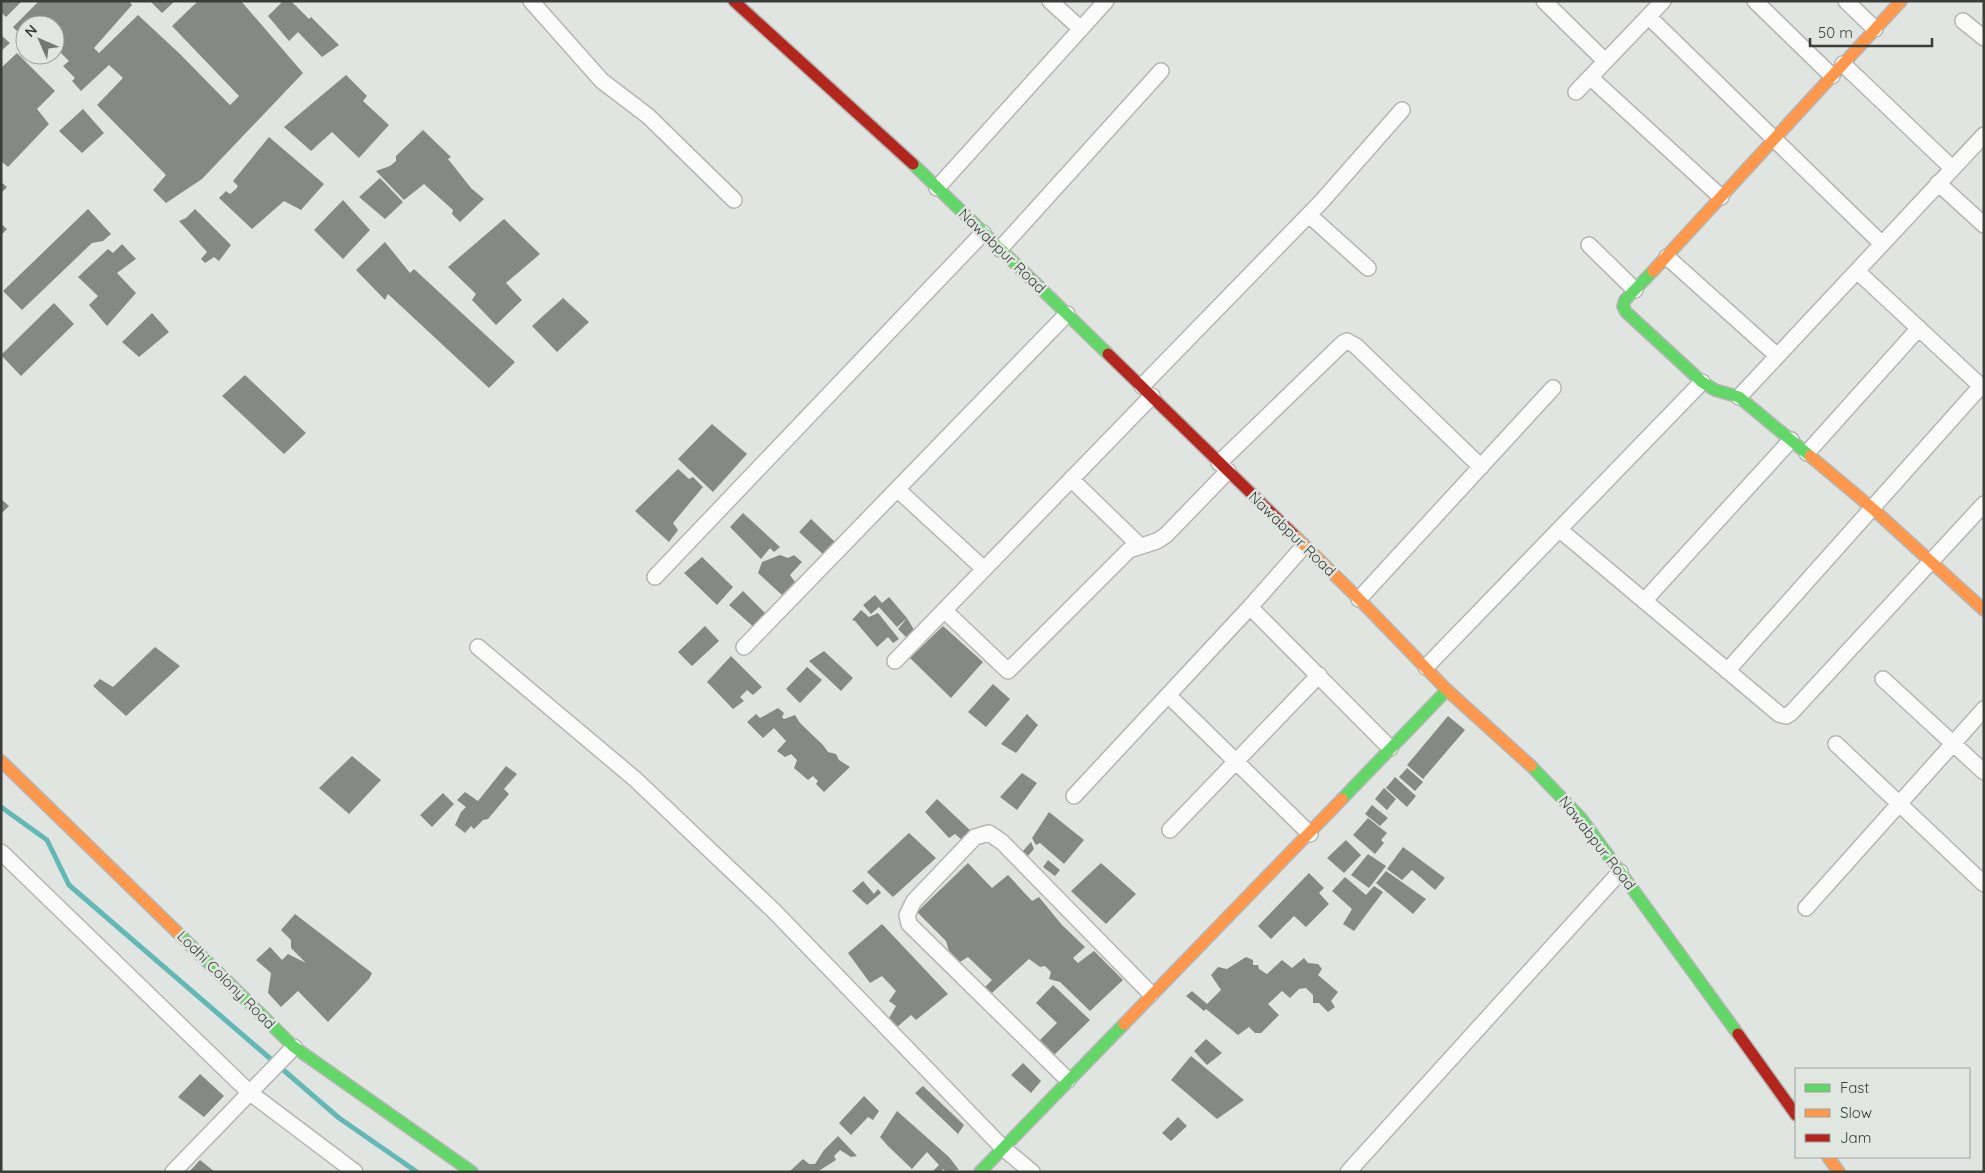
<svg xmlns="http://www.w3.org/2000/svg" width="1985" height="1173" font-family="Quicksand,sans-serif">
  <style>
    .lines { fill: none; stroke-linecap: round; stroke-linejoin: round }
    .stream { stroke: #63b7b4; stroke-width: 5 }
    .building { fill: #858986 }
    .street-casing { stroke: #b3b6b3; stroke-width: 18 }
    .fast-casing { stroke: #b3b6b3; stroke-width: 14 }
    .slow-casing { stroke: #b3b6b3; stroke-width: 14 }
    .jam-casing { stroke: #b3b6b3; stroke-width: 14 }
    .street { stroke: #fafbfa; stroke-width: 15 }
    .fast { stroke: #63d668; stroke-width: 11 }
    .slow { stroke: #ff974d; stroke-width: 11 }
    .jam { stroke: #b3261e; stroke-width: 11 }
    .labels { text-anchor: middle; stroke-width: 5; stroke-linejoin: round; paint-order: stroke }
    .street-label { font-size: 15px; fill: #3a3d3a; stroke: #e0e6e0 }
  </style>
  <rect width="100%" height="100%" fill="#e1e5e1"/>
  <g class="lines">
    <path class="stream" d="M1,807L47,840L69,885L339,1118L417,1172"/>
  </g>
  <path class="building" d="M1,1H22L6,17L1,12Z
    M39,1H129L132,5L94,48L99,53L138,15L179,53L230,105L239,96L172,26L198,1H241L303,73L202,179L166,203L153,190L166,175L97,105L123,78L109,65L81,91L72,81L75,78L63,66L69,61L55,47V25H25V36L23,37L13,27Z
    M150,1H175L162,13Z
    M283,1H291L309,19L311,17L339,45L322,57L298,32L289,41L268,16Z
    M1,35L10,43L1,51Z
    M17,53L55,91L37,109L49,124L8,167L1,161V68Z
    M346,75L367,96L363,101L389,125L359,158L332,132L311,151L284,127Z
    M83,109L104,133L82,153L59,131Z
    M423,130L451,157L448,159L471,188L484,199L460,222L452,214L453,210L424,184L404,200L376,171L390,166L396,161V156Z
    M269,137L324,184L301,210L284,201L252,229L219,198L226,191L230,194L236,189L238,186L233,181Z
    M380,178L403,202L385,219L359,197Z
    M1,182L7,187L1,193Z
    M343,200L370,230L343,259L314,230Z
    M88,209L111,234L103,241L92,243L22,310L3,291Z
    M195,209L231,245L219,261L214,257L205,263L201,259L207,252L179,221L186,218Z
    M504,219L540,254L506,283L522,300L496,325L472,300L476,294L448,267Z
    M1,224L7,229L1,235Z
    M385,242L410,273L414,269L515,362L489,388L388,294L385,300L356,270Z
    M122,244L136,259L117,273L136,293L107,326L89,305L98,296L78,277L108,249L113,253Z
    M563,298L589,322L557,352L532,326Z
    M54,303L74,324L21,376L1,355Z
    M152,313L169,332L139,357L122,342Z
    M245,375L306,433L284,454L222,396Z
    M712,424L747,454L713,492L678,459Z
    M678,469L689,479L693,477L703,487L673,523L678,530L669,542L635,511Z
    M1,499L9,506L1,514Z
    M743,513L780,547L774,552L770,548L761,559L730,527Z
    M811,519L836,543L826,557L799,532Z
    M780,555L788,558L794,555L802,562L790,575L795,582L782,595L758,573L762,562Z
    M702,557L733,587L717,605L684,573Z
    M743,591L769,617L757,630L729,605Z
    M875,595L882,603L889,597L907,618L897,627L879,607L871,614L863,605Z
    M861,610L869,617L878,613L899,639L893,643L888,637L877,647L855,621L852,620Z
    M907,618L916,633L909,640L898,629Z
    M705,626L719,641L692,666L678,652Z
    M943,626L983,662L951,698L910,658Z
    M155,647L180,666L126,716L93,686L100,679L113,687Z
    M824,651L853,678L841,691L809,661Z
    M731,656L762,687L753,695L747,690L740,697L744,701L733,709L707,682Z
    M807,667L822,680L800,703L786,689Z
    M993,684L1010,699L986,727L968,712Z
    M778,708L784,713L782,717L784,719L795,715L800,723L823,745L828,752L836,754L839,760L850,767L824,792L816,784L818,781L813,776L808,780L794,768L797,760L791,754L785,757L777,751L786,741L774,728L763,738L747,722L756,714L760,718Z
    M1027,714L1038,725L1016,753L1001,744Z
    M1448,716L1465,730L1423,779L1407,765Z
    M352,756L381,780L349,814L319,788Z
    M506,766L517,774L504,789L509,794L488,819L483,820L474,829L471,826L465,833L455,825L461,812L466,807L457,800L465,792L478,801Z
    M1407,768L1423,782L1415,791L1399,777Z
    M1022,773L1037,783L1017,810L1000,797Z
    M1395,777L1416,796L1407,807L1386,788Z
    M1384,788L1396,799L1387,810L1375,799Z
    M443,793L454,804L432,827L420,815Z
    M937,799L972,832L962,840L955,834L949,838L925,812Z
    M1372,805L1388,818L1380,826L1365,814Z
    M1049,812L1084,840L1064,864L1040,843L1036,845L1032,838Z
    M1368,818L1387,833L1381,840L1384,843L1375,854L1353,835Z
    M909,833L936,858L893,897L867,872Z
    M1346,840L1361,855L1344,873L1327,858Z
    M1031,842L1034,849L1027,857L1022,852Z
    M1403,847L1445,878L1435,890L1412,870L1402,880L1387,869Z
    M1368,854L1386,866L1369,888L1351,875Z
    M1048,860L1060,870L1055,876L1043,867Z
    M968,863L992,888L1008,875L1032,901L1039,897L1062,925L1085,947L1073,958L1078,963L1094,951L1123,980L1090,1011L1060,982L1049,979L1051,972L1045,966L1040,967L1029,959L992,993L985,987L992,980L968,957L960,962L949,951L946,941L917,912Z
    M1101,863L1136,894L1106,924L1071,891Z
    M1386,871L1426,899L1413,914L1376,883Z
    M1309,873L1324,888L1319,893L1329,904L1306,927L1294,916L1271,939L1258,926Z
    M1345,877L1366,895L1374,886L1383,892L1354,931L1343,924L1352,909L1332,891Z
    M863,881L874,894L878,889L881,893L867,905L852,891Z
    M295,914L372,973L369,979L328,1022L298,991L281,1007L268,993L271,973L256,960L270,947L282,960L288,954L306,963L291,948V940L281,930Z
    M882,924L948,994L916,1020L911,1015L896,1028L888,1020L896,1006L889,1001L896,991L882,976L870,983L848,953Z
    M1246,957L1253,960V965H1258L1259,969L1267,974L1282,960L1292,968L1304,958L1308,963L1318,964L1322,969L1318,975L1338,992L1331,1001L1335,1007L1328,1012L1319,1003H1313V995L1306,988L1299,989L1290,998L1282,991L1268,1004L1279,1015L1261,1033H1255L1249,1027L1238,1035L1206,1009L1204,1011L1186,996L1192,991L1207,1004L1221,990L1211,975L1218,967L1227,969Z
    M1053,985L1090,1020L1054,1055L1039,1041L1057,1023L1036,1003Z
    M1206,1039L1222,1053L1207,1065L1194,1051Z
    M1191,1056L1244,1100L1217,1119L1171,1080Z
    M1023,1063L1041,1081L1031,1093L1011,1075Z
    M200,1074L224,1096L204,1117L178,1097Z
    M923,1086L964,1125L958,1134L915,1093Z
    M864,1096L879,1111L873,1120L868,1117L851,1135L839,1123Z
    M897,1111L949,1157L959,1170L946,1172L943,1169L941,1172H932L939,1165L927,1152L912,1169L888,1146L880,1137Z
    M1178,1117L1187,1126L1171,1141L1162,1133Z
    M838,1136L857,1156L851,1157L840,1150L834,1156L836,1160L817,1172H789L803,1159L809,1164H815L824,1150Z
    M200,1160L215,1172H189Z"/>
  <g class="lines">
    <defs>
      <path id="street" d="M531,1L602,81L648,116L734,200
        M1050,1L1081,29
        M1544,1L1605,61
        M1755,1L1832,76
        M1846,1L1875,29
        M1649,17L1882,244
        M1963,21L1984,38
        M1843,64L1952,168
        M1590,77L1721,197
        M1576,92L1663,1
        M1938,183L1984,225
        M937,188L1106,1
        M1309,215L1368,268
        M1589,245L1635,290
        M1000,249L1161,71
        M1667,257L1773,352
        M1857,271L1984,389
        M1142,386L1322,201L1402,110
        M1739,397L1984,135
        M1807,453L1919,328
        M1219,463L1343,343L1347,341L1356,346L1481,467
        M1071,479L1139,545
        M897,489L984,569
        M1560,530L1779,714L1786,716L1791,713L1984,504
        M655,577L983,233
        M1359,599L1553,388
        M1644,601L1791,440
        M1250,607L1390,748
        M944,610L1008,671L1129,550L1157,541L1166,535L1228,471
        M478,647L635,779L774,911L1003,1148L1032,1172
        M744,647L1067,314
        M895,661L1152,396
        M1426,667L1702,382
        M1727,671L1981,386
        M1883,679L1984,772
        M1168,695L1310,834
        M1836,744L1984,884
        M1074,796L1250,607L1303,547
        M1170,830L1319,675
        M1,852L249,1092L355,1172
        M1806,908L1984,709
        M1068,1080L909,924L907,915L914,901L975,837L989,833L1002,842L1151,994
        M173,1172L294,1047
        M1348,1172L1620,872"/>
      <path id="fast" d="M913,164L1108,354
        M1653,271L1625,300L1623,306L1626,312L1702,382L1715,390L1739,397L1810,456
        M1531,766L1581,818L1738,1034
        M1342,799L1447,690
        M177,932L294,1047L472,1172
        M980,1172L1124,1024"/>
      <path id="slow" d="M1653,271L1901,1
        M1810,456L1872,508L1984,610
        M1293,534L1359,599L1447,690L1531,766
        M1,761L177,932
        M1124,1024L1342,799
        M1828,1157L1839,1172"/>
      <path id="jam" d="M734,1L913,164
        M1108,354L1293,534
        M1738,1034L1796,1115"/>
    </defs>
    <use href="#street" class="street-casing"/>
    <use href="#fast" class="fast-casing"/>
    <use href="#slow" class="slow-casing"/>
    <use href="#jam" class="jam-casing"/>
    <use href="#street" class="street"/>
    <use href="#fast" class="fast"/>
    <use href="#slow" class="slow"/>
    <use href="#jam" class="jam"/>
  </g>
  <g class="labels">
    <g class="street-label">
      <text transform="translate(1002 251) rotate(44)" y="5">Nawabpur Road</text>
      <text transform="translate(1292 534) rotate(44)" y="5">Nawabpur Road</text>
      <text transform="translate(1597 843) rotate(52)" y="5">Nawabpur Road</text>
      <text transform="translate(226 980) rotate(45)" y="5">Lodhi Colony Road</text>
    </g>
  </g>
  <rect width="1985" height="1173" fill="none" stroke="#3a3d3a" stroke-width="5"/>
  <rect x="1795" y="1068" width="175" height="90" fill="#e0e6e0" stroke="#9ea29e"/>
  <rect x="1805" y="1084" width="25" height="8" fill="#63d668" stroke="#9ea29e"/>
  <text x="1840" y="1093" font-size="15" fill="#3a3d3a">Fast</text>
  <rect x="1805" y="1109" width="25" height="8" fill="#ff974d" stroke="#9ea29e"/>
  <text x="1840" y="1118" font-size="15" fill="#3a3d3a">Slow</text>
  <rect x="1805" y="1134" width="25" height="8" fill="#b3261e" stroke="#9ea29e"/>
  <text x="1840" y="1143" font-size="15" fill="#3a3d3a">Jam</text>
  <g transform="translate(40 40) rotate(315)"><circle r="24" fill="#e0e6e0" stroke="#9ea29e"/>
  <path d="M0-4L9 19L0 12L-9 19Z" fill="#747874"/>
  <text y="-8" font-size="14" font-weight="bold" text-anchor="middle" fill="#3a3d3a">N</text>
  </g>
  <path d="M1810 38v8h122v-8" fill="none" stroke="#3a3d3a" stroke-width="2.5"/>
  <text x="1818" y="38" font-size="15" fill="#3a3d3a" stroke="#e0e6e0" stroke-width="4" paint-order="stroke">50 m</text>
</svg>
